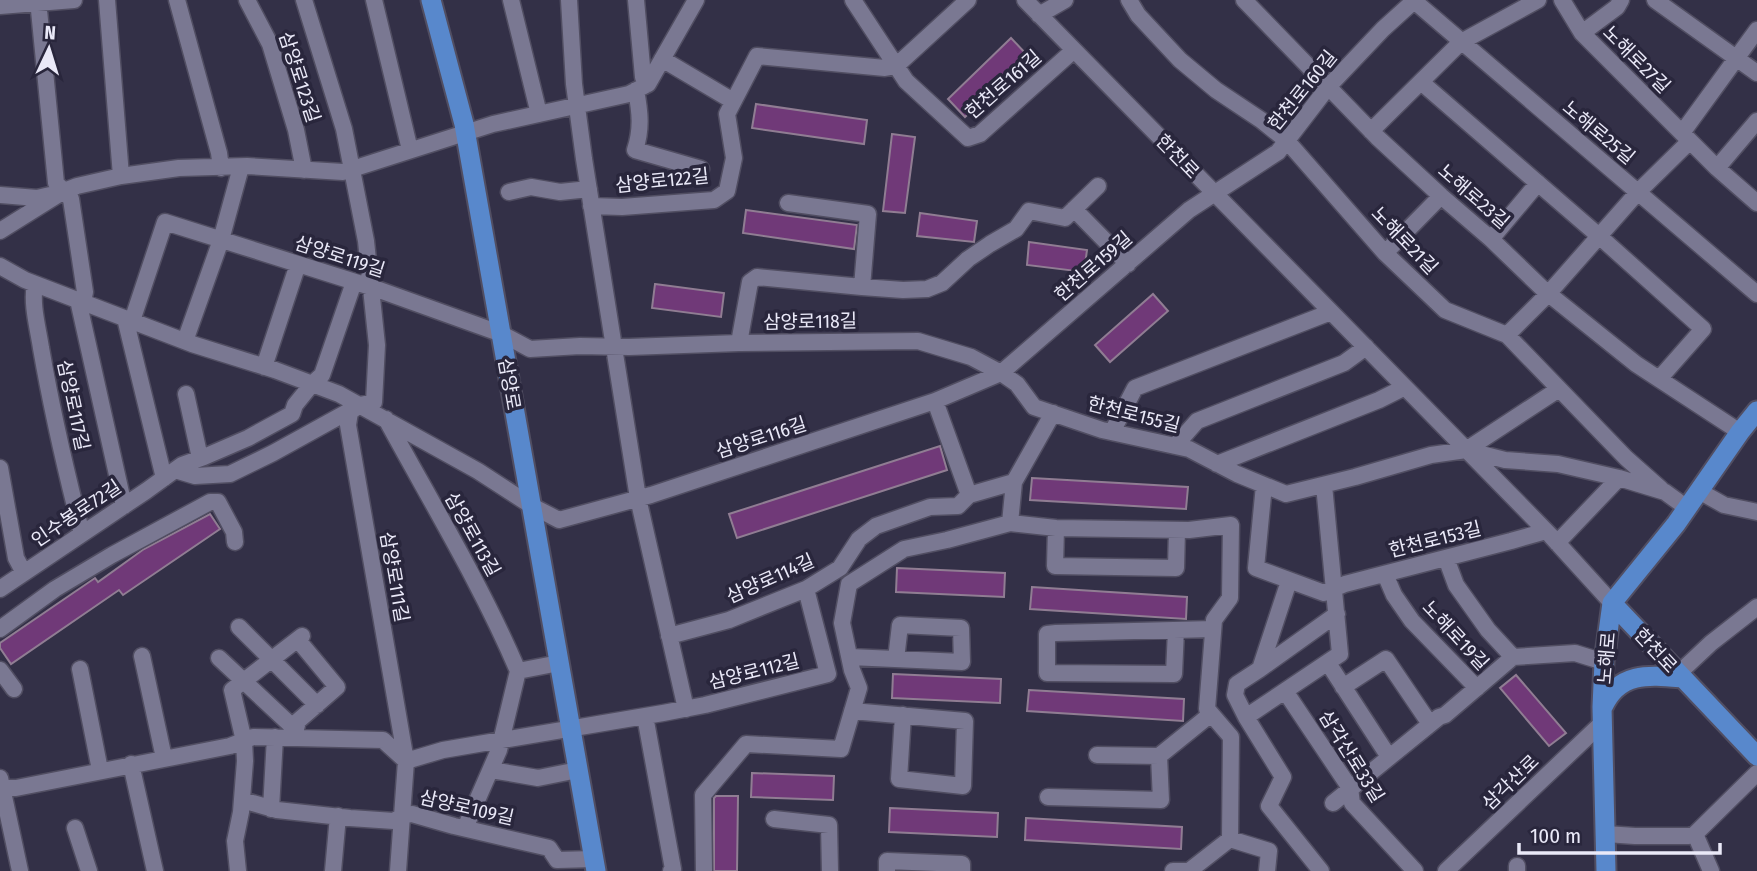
<svg xmlns="http://www.w3.org/2000/svg" width="1757" height="871" font-family="'Fira Sans Condensed','Noto Sans KR',sans-serif">
  <style>
    .building { fill: #703978; stroke: #907d93; stroke-width: 2 }
    .lines { fill: none; stroke-linecap: round; stroke-linejoin: round }
    .minor-casing { stroke: #514e62; stroke-width: 19 }
    .major-casing { stroke: #514e62; stroke-width: 23 }
    .minor { stroke: #7a7892; stroke-width: 16 }
    .major { stroke: #5888cc; stroke-width: 19 }
    .labels { text-anchor: middle; stroke-width: 7; stroke-linejoin: round; paint-order: stroke }
    .street-label { font-size: 19px; fill: #eae9f8; stroke: #29263c }
  </style>
  <rect width="100%" height="100%" fill="#333047"/>
  <path class="building" d="M1011,38L1028,56L965,117L948,99Z
    M756,104L867,120L864,144L752,128Z
    M892,134L915,137L905,213L883,211Z
    M746,210L857,225L854,249L743,233Z
    M920,213L977,221L974,242L917,236Z
    M1029,242L1087,250L1084,272L1027,265Z
    M655,284L724,293L721,317L652,308Z
    M1153,294L1168,311L1110,362L1095,345Z
    M940,446L947,470L737,538L729,514Z
    M1032,478L1188,487L1186,509L1030,500Z
    M210,514L220,529L123,595L119,590L11,664L0,648V643L95,578L98,582L144,549Z
    M897,568L1005,573L1004,597L896,592Z
    M1032,587L1187,597L1186,619L1030,609Z
    M893,674L1001,679L1000,703L892,698Z
    M1516,675L1566,733L1549,746L1500,688Z
    M1029,690L1184,699L1183,721L1027,711Z
    M752,773L834,776L833,800L751,797Z
    M716,796H738L737,871H714V798Z
    M890,808L998,813L997,837L889,832Z
    M1026,818L1182,827L1181,849L1025,840Z"/>
  <g class="lines">
    <defs>
      <path id="minor" d="M38,0L56,183L71,199L85,292L83,302
        M107,0L121,176
        M177,0L219,153L221,168
        M247,0L270,44L296,130L304,170
        M374,0L410,150
        M511,0L539,114
        M569,0L574,84L584,159L638,498L686,709
        M636,0L643,77L648,84
        M853,0L906,81L968,138L980,134L1074,50
        M1025,0L1551,536L1612,603
        M1129,0L1138,15L1180,60L1216,90L1261,120L1287,141L1385,253L1445,310L1507,335L1626,458L1661,489
        M1244,0L1377,137L1441,196L1491,239L1545,291L1636,364L1740,432
        M1413,0L1757,294
        M1562,0L1582,33L1717,168L1757,203
        M1655,0L1757,73
        M0,6L74,0
        M1039,15L1065,0
        M1582,33L1617,7L1621,0
        M662,59L733,101
        M1421,82L1599,236L1703,329L1659,379
        M636,90C640,112 642,129 635,150L701,169
        M1371,131L1461,42L1538,0
        M1682,133L1757,30
        M1717,168L1757,121
        M509,192L531,187L560,192L589,189
        M0,195L37,198L50,195
        M591,206L622,207L714,200L727,191L734,158L727,114L757,56L885,68L896,66L968,0
        M1074,209L1128,264
        M0,231L64,191L77,186L121,176L179,168L247,166L343,172L493,124L629,94L648,84L696,0
        M1491,239L1538,183
        M1385,253L1441,196
        M0,266L25,280L192,344L275,370L339,394L478,471L532,506L559,520L651,495L935,401L1001,373L1189,210L1278,152L1328,87L1383,29L1415,0
        M35,284C31,304 38,328 41,348C52,411 66,472 82,534
        M862,287L903,290L927,289L942,283L968,259L990,244L1016,229L1029,211L1065,218L1098,186
        M78,300L124,506
        M125,318L164,478
        M132,321L165,222L371,287L502,334L530,349L580,346L629,347L739,343L918,341L971,357L1001,373L1017,384L1034,407L1102,430L1189,449L1237,474L1286,494L1355,477L1431,455L1466,450L1505,460L1558,464L1619,478L1665,492L1687,508
        M1507,335L1548,294L1638,192L1690,141
        M185,341L221,240L241,167
        M739,343L750,282L757,277L862,287L868,214L788,203
        M264,367L298,264
        M186,394L200,458
        M358,406L350,412L348,425L406,761L398,871
        M386,419C431,502 481,584 518,671L559,663
        M1112,432L1135,388L1331,312
        M1175,446L1197,421L1344,363L1366,347
        M1466,450L1559,389
        M1217,464L1379,400L1405,387
        M0,468L16,558L24,573
        M175,470L182,465L204,457L248,438L292,414L295,405L312,384L322,375L354,282
        M1264,485L1256,568L1324,593L1345,584L1511,541L1546,531
        M1699,491L1724,505L1757,512
        M969,495L1014,482L1053,413
        M1010,523L1014,482
        M1056,528L1055,566L1176,568L1177,530
        M1557,543L1619,478
        M1446,558L1456,585L1488,630L1513,657
        M1385,574L1394,595L1412,621L1477,688
        M1289,581L1260,669L1237,684L1235,695L1246,717L1283,777L1269,806L1321,871
        M0,589L146,491L175,470L195,476L230,474L273,453L360,405L374,402L377,345L366,241L344,129L304,0
        M239,627L317,705
        M0,629L55,589L112,555L210,502H218L234,532L235,542
        M1176,630L1174,674L1047,673V634L1056,633L1213,629
        M669,636L729,620L806,589L840,568L859,539L876,526L930,507L958,506L969,495L935,401
        M142,656L164,758
        M850,657L962,662L961,628L900,625L896,659
        M219,658L296,730
        M1328,663L1389,757
        M80,669L100,770
        M1260,669L1337,614
        M0,670L14,689
        M1678,674L1711,643L1757,607
        M1343,687L1386,659L1430,724
        M1285,691L1350,788L1352,803L1415,871
        M852,711L965,721L963,786L899,779L903,715
        M645,716L673,869L671,871
        M1246,717L1340,654L1324,485
        M294,737L298,721L337,687L298,640
        M1097,755L1159,756L1211,714
        M406,761L443,750L663,713L705,705L828,674L806,589
        M131,764L155,871
        M491,770L538,778L578,770
        M0,778L20,871
        M0,788H16L230,746L253,737L383,740L406,761
        M1048,797L1161,800L1159,756
        M242,800L277,810L350,818L394,821L402,816L412,814L454,826L549,848L557,860L594,859
        M1333,803L1439,717L1445,715L1513,657L1575,653L1604,662
        M271,809L275,737
        M774,819L829,825L830,871
        M75,828L89,871
        M465,828L499,750L518,671
        M1606,834L1635,836H1689L1695,834L1757,773
        M1695,834L1711,871
        M1230,839L1269,851L1267,871
        M1517,866V871
        M238,871L235,841L241,812L245,761L244,741L232,690L302,636
        M333,871L338,816
        M704,871L703,795L746,744L841,749L859,688L852,670L842,623L849,584L904,549L947,540L1010,523L1056,528L1189,530L1231,525L1230,598L1214,620L1207,709L1231,737L1230,839
        M887,871V861L962,864V871
        M1173,871H1189L1230,839
        M1446,871L1602,723"/>
      <path id="major" d="M431,0L464,124L596,871
        M1612,603L1757,756
        M1603,707C1619,671 1650,675 1683,678
        M1606,871L1602,707L1604,662L1612,603L1676,524L1740,432L1757,411"/>
    </defs>
    <use href="#minor" class="minor-casing"/>
    <use href="#major" class="major-casing"/>
    <use href="#minor" class="minor"/>
    <use href="#major" class="major"/>
  </g>
  <g class="labels">
    <g class="street-label">
      <text transform="translate(1637 59) rotate(45)" y="7">노해로27길</text>
      <text transform="translate(300 77) rotate(72)" y="7">삼양로123길</text>
      <text transform="translate(1003 84) rotate(-41)" y="7">한천로161길</text>
      <text transform="translate(1302 90) rotate(-51)" y="7">한천로160길</text>
      <text transform="translate(1599 132) rotate(40)" y="7">노해로25길</text>
      <text transform="translate(1178 156) rotate(46)" y="7">한천로</text>
      <text transform="translate(662 180) rotate(-6)" y="7">삼양로122길</text>
      <text transform="translate(1474 196) rotate(41)" y="7">노해로23길</text>
      <text transform="translate(1405 240) rotate(46)" y="7">노해로21길</text>
      <text transform="translate(340 256) rotate(18)" y="7">삼양로119길</text>
      <text transform="translate(1093 266) rotate(-41)" y="7">한천로159길</text>
      <text transform="translate(810 321) rotate(-1)" y="7">삼양로118길</text>
      <text transform="translate(510 384) rotate(80)" y="7">삼양로</text>
      <text transform="translate(74 405) rotate(78)" y="7">삼양로117길</text>
      <text transform="translate(1134 414) rotate(14)" y="7">한천로155길</text>
      <text transform="translate(761 437) rotate(-18)" y="7">삼양로116길</text>
      <text transform="translate(76 513) rotate(-34)" y="7">인수봉로72길</text>
      <text transform="translate(473 534) rotate(61)" y="7">삼양로113길</text>
      <text transform="translate(1435 539) rotate(-14)" y="7">한천로153길</text>
      <text transform="translate(395 577) rotate(80)" y="7">삼양로111길</text>
      <text transform="translate(770 578) rotate(-24)" y="7">삼양로114길</text>
      <text transform="translate(1456 635) rotate(47)" y="7">노해로19길</text>
      <text transform="translate(1656 650) rotate(47)" y="7">한천로</text>
      <text transform="translate(1606 658) rotate(-85)" y="7">노해로</text>
      <text transform="translate(754 671) rotate(-14)" y="7">삼양로112길</text>
      <text transform="translate(1352 756) rotate(58)" y="7">삼각산로33길</text>
      <text transform="translate(1510 782) rotate(-44)" y="7">삼각산로</text>
      <text transform="translate(467 807) rotate(13)" y="7">삼양로109길</text>
    </g>
  </g>
  <g transform="translate(49 49) rotate(4)" stroke="#29263c" stroke-width="5" paint-order="stroke">
  <path d="M0-5L12 26L0 18L-12 26Z" fill="#eae9f8"/>
  <text y="-10" font-size="19" font-weight="bold" text-anchor="middle" fill="#eae9f8">N</text>
  </g>
  <path d="M1519 843v10h201v-10" fill="none" stroke="#eae9f8" stroke-width="3.5"/>
  <text x="1530" y="843" font-size="21" fill="#eae9f8" stroke="#29263c" stroke-width="5" paint-order="stroke">100 m</text>
</svg>
